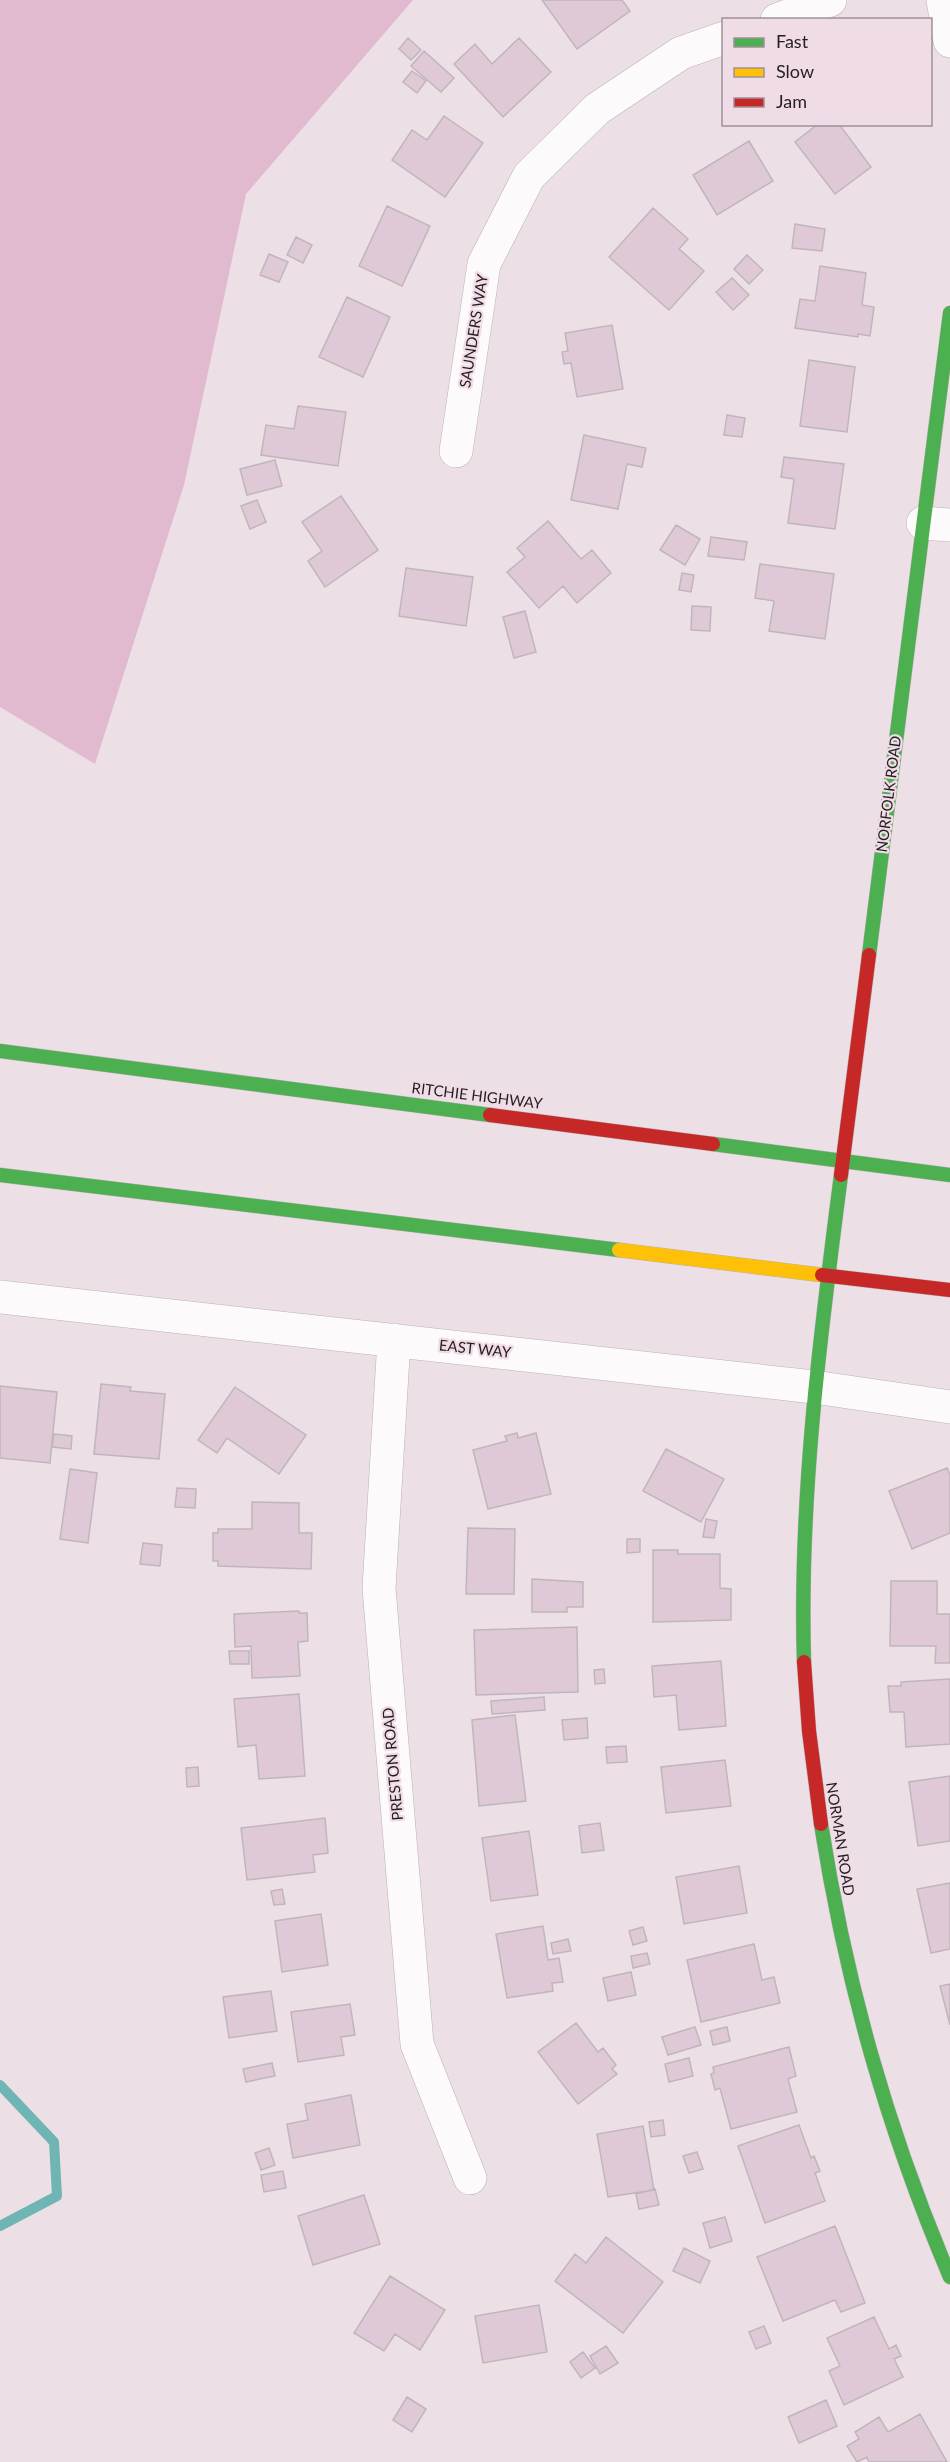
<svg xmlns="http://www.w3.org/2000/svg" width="950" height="2462" font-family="Lato,sans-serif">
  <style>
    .green { fill: #e1bad0 }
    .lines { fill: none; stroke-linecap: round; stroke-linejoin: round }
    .stream { stroke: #6eb5b4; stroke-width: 10 }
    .building { fill: #dfc9d6; stroke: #bfb6bb; stroke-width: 1.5 }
    .street-casing { stroke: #b9b1b5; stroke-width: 34 }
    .fast-casing { stroke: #b9b1b5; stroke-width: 15 }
    .slow-casing { stroke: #b9b1b5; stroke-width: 15 }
    .jam-casing { stroke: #b9b1b5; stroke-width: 15 }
    .street { stroke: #fcfafb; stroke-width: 33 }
    .fast { stroke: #4caf50; stroke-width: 14 }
    .slow { stroke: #ffc107; stroke-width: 14 }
    .jam { stroke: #c62828; stroke-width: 14 }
    .labels { text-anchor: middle; stroke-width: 4.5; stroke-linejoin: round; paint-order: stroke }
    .street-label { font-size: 15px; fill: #241d21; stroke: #f0dce7 }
  </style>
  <rect width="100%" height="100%" fill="#ece0e6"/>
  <path class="green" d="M0,0H413L246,194L184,485L95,764L0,707Z"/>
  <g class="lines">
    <path class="stream" d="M0,2085L54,2142L57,2196L0,2226"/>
  </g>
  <path class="building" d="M542,0H622L630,11L577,49Z
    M408,38L421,50L411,60L399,49Z
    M519,38L551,72L503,117L454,64L475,44L492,64Z
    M424,51L454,78L441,92L411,66Z
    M412,71L426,81L417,93L403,82Z
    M444,116L483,143L445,197L392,160L412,130L427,140Z
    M818,124H839L871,167L835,194L795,142Z
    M749,141L773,181L717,215L693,175Z
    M387,206L430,226L402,286L359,266Z
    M653,208L688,239L679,249L704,271L669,310L609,257Z
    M795,224L825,229L822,251L792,248Z
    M296,237L312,245L303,263L287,255Z
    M269,254L288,262L279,282L260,275Z
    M747,255L763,270L749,284L734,269Z
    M820,266L866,273L862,305L874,307L870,336L858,334V337L795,328L800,299L815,301Z
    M732,278L749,295L733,310L716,292Z
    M347,297L390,317L363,377L319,357Z
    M612,325L623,389L577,397L571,363L564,364L562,352L568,351L565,333Z
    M809,360L855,367L847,432L800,426Z
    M298,406L346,412L338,466L261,455L266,425L294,429Z
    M727,415L745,418L742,437L724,435Z
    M584,435L646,448L642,467L627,464L618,509L571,500Z
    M784,457L844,464L835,529L788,523L794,479L781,477Z
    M275,460L282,486L247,495L240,469Z
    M341,496L378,550L325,587L308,561L322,551L302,522Z
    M257,500L266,522L250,529L241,506Z
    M548,521L581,559L592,550L611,573L577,603L563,586L539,608L507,572L525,557L517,548Z
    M676,525L700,539L685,565L660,550Z
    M711,537L747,542L744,560L708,556Z
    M760,564L834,574L825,639L769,631L774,601L755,598Z
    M406,568L473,577L466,626L399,616Z
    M682,573L694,575L691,592L679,590Z
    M692,606L711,607L710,631L691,630Z
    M525,611L536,652L514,658L503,617Z
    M101,1384L131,1387L130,1391L165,1394L159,1459L94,1454Z
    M0,1386L57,1392L50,1463L0,1458Z
    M235,1387L306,1435L279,1474L227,1438L217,1453L198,1440Z
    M517,1433L518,1438L536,1433L551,1494L488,1509L473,1450L507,1441L505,1436Z
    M54,1434L72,1436L71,1449L52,1447Z
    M666,1449L724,1479L701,1522L643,1491Z
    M947,1468L950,1475V1533L912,1549L889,1491Z
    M70,1469L97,1473L88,1543L60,1539Z
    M177,1488L196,1489L195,1508L175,1507Z
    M252,1502L299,1503V1533H312L311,1569L218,1566V1561H213V1533H218V1529H252Z
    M706,1519L717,1521L714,1538L703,1537Z
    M468,1528L515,1529L514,1594H466Z
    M627,1539H640V1552L627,1553Z
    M143,1543L162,1545L160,1566L140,1564Z
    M653,1550H678V1554H720V1588L731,1589V1620L653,1622Z
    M532,1579L583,1582V1607H567V1612H532Z
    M891,1581H937V1614H950V1663H935L936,1646H890Z
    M299,1611V1613H307L308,1641L298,1642L300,1676L252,1678L251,1646L235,1647L234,1614Z
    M577,1627L578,1692L476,1695L474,1630Z
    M229,1651H249V1664H230Z
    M721,1661L726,1726L679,1730L676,1695L654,1697L652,1666Z
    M604,1669L605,1683L595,1684L594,1670Z
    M950,1679V1744L906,1747L904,1712H890L888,1686H901V1682Z
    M299,1694L305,1776L259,1779L256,1745L238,1747L234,1699Z
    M544,1697L545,1710L492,1714L491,1701Z
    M515,1715L526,1801L479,1806L472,1720Z
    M587,1718L588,1738L564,1740L562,1720Z
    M626,1746L627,1762L607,1763L606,1747Z
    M725,1760L731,1806L666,1813L661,1767Z
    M198,1767L199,1786L187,1787L186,1768Z
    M950,1776V1841L918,1846L909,1782Z
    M325,1818L328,1853L313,1855L315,1872L247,1880L241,1828Z
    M600,1823L604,1850L582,1853L579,1826Z
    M529,1831L538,1895L491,1901L482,1838Z
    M739,1866L747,1913L684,1924L676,1877Z
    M950,1883V1949L931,1953L917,1889Z
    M282,1889L285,1904L274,1905L271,1891Z
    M321,1914L328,1965L282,1972L275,1921Z
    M543,1926L548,1960L559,1958L563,1982L552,1983L553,1991L507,1998L496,1934Z
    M643,1927L647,1941L633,1945L629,1931Z
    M568,1939L571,1951L553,1954L551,1943Z
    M754,1944L762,1980L774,1977L780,2003L701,2022L687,1960Z
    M647,1953L650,1964L633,1968L631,1956Z
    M631,1972L636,1995L608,2001L603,1978Z
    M950,1984V2025L940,1986Z
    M271,1991L277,2031L229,2038L223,1997Z
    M350,2004L355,2035L341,2037L344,2055L298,2062L291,2012Z
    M576,2023L598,2052L603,2048L616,2065L612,2069L617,2074L578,2104L538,2052Z
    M695,2027L701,2045L668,2055L662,2037Z
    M727,2027L730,2041L713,2045L710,2031Z
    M789,2047L796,2076L788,2079L797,2112L731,2129L720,2088L715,2090L711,2074L714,2073L713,2067Z
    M689,2058L693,2076L669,2082L665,2064Z
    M272,2063L275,2076L246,2082L243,2069Z
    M351,2095L360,2145L293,2158L287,2124L308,2120L305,2104Z
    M663,2120L665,2135L651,2137L649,2122Z
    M799,2125L811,2158L814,2156L820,2171L815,2173L825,2201L765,2223L738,2146Z
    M643,2126L654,2190L608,2197L597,2134Z
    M269,2148L275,2165L261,2170L255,2153Z
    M697,2152L703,2169L689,2173L683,2156Z
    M283,2171L286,2188L264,2192L261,2175Z
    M655,2189L659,2205L639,2209L636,2194Z
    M364,2195L380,2244L313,2265L298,2216Z
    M725,2217L732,2241L710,2248L703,2223Z
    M835,2226L865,2303L841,2312L835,2300L783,2321L757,2257Z
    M606,2237L663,2282L623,2333L555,2281L575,2254L586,2263Z
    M684,2248L710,2261L700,2283L673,2271Z
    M390,2276L445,2310L420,2350L395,2334L384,2351L354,2333Z
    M539,2305L547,2352L483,2363L475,2316Z
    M874,2317L889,2349L896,2345L901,2356L894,2359L903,2377L844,2405L829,2371L840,2366L827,2338Z
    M764,2326L771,2343L756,2349L749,2332Z
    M606,2346L618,2363L600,2374L590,2356Z
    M583,2352L595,2368L581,2378L570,2362Z
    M407,2397L426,2409L412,2432L393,2420Z
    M826,2400L837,2426L799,2443L788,2417Z
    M920,2414L947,2462H869L867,2457L857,2462L847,2446L859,2439L855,2432L879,2417L888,2432Z"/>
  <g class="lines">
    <defs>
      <path id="street" d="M943,0L950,41
        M777,20L830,0
        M456,451L484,264L529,176L597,109L681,53L724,38
        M923,523L950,525
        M0,1297L814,1387L950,1407
        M394,1340L379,1588L417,2044L470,2178"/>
      <path id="fast" d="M869,955L950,313
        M0,1051L490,1115
        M713,1144L950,1175
        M0,1175L619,1250
        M804,1662C799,1498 820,1337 841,1175
        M821,1824C846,1983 887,2129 950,2277"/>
      <path id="slow" d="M619,1250L822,1275"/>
      <path id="jam" d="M490,1115L713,1144
        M841,1175L869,955
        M822,1275L950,1290
        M804,1662L809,1731L821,1824"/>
    </defs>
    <use href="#street" class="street-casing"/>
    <use href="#fast" class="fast-casing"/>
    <use href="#slow" class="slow-casing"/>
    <use href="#jam" class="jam-casing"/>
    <use href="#street" class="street"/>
    <use href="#fast" class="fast"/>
    <use href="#slow" class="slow"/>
    <use href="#jam" class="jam"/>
  </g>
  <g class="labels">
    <g class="street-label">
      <text transform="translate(474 331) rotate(-81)" y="5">SAUNDERS WAY</text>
      <text transform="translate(889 794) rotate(-83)" y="5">NORFOLK ROAD</text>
      <text transform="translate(477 1096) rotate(7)" y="5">RITCHIE HIGHWAY</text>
      <text transform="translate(475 1349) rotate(6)" y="5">EAST WAY</text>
      <text transform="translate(393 1764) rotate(-95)" y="5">PRESTON ROAD</text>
      <text transform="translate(840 1839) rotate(81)" y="5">NORMAN ROAD</text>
    </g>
  </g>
  <rect x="722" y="18" width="210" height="108" fill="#f0dce7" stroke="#9e9098" stroke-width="1.5"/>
  <rect x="734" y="38" width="30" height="9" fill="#4caf50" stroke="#9e9098" stroke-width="1.5"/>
  <text x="776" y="48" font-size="18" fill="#241d21">Fast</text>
  <rect x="734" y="68" width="30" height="9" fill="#ffc107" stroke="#9e9098" stroke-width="1.5"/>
  <text x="776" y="78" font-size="18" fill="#241d21">Slow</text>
  <rect x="734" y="98" width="30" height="9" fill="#c62828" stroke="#9e9098" stroke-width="1.5"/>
  <text x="776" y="108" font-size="18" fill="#241d21">Jam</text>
</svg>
